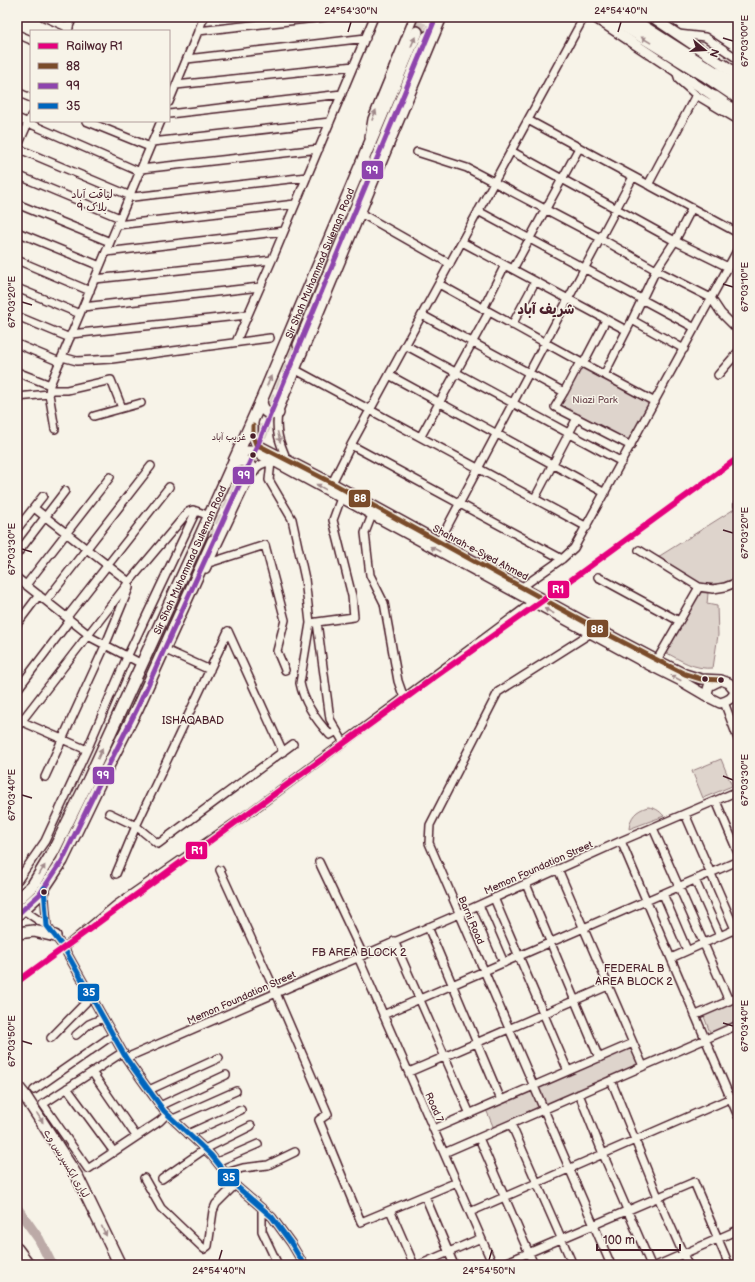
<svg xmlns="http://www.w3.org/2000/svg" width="755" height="1282" font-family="'Balsamiq Sans','Playpen Sans Arabic',sans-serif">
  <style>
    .green { fill: #ded4cc; stroke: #947a7c }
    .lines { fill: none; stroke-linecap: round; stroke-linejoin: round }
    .river { stroke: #bcaaa7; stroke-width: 10 }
    .highway-tunnel { stroke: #d4c9c2; stroke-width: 11; stroke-dasharray: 11 5.5; stroke-linecap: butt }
    .minor-casing { stroke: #4a1f2b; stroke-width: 10 }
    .major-casing { stroke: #4a1f2b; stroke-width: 12 }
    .highway-casing { stroke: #4a1f2b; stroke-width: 14 }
    .minor { stroke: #f7f3e8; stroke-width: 7 }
    .major { stroke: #f7f3e8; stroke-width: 9 }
    .highway { stroke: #f7f3e8; stroke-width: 11 }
    .bus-1-casing { stroke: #f7f3e8; stroke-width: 8 }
    .bus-2-casing { stroke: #f7f3e8; stroke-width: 8 }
    .bus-3-casing { stroke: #f7f3e8; stroke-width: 8 }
    .bus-1 { stroke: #7a4b2a; stroke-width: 5 }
    .bus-2 { stroke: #8e44ad; stroke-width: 5 }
    .bus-3 { stroke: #0065bd; stroke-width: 5 }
    .rail-1-casing { stroke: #f7f3e8; stroke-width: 9 }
    .rail-1 { stroke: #e5007d; stroke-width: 6 }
    .oneway { fill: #a0898a }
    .ticks { fill: none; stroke: #4a1f2b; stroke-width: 1.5 }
    .bus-dot { fill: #4a1f2b; stroke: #f7f3e8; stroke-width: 1.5 }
    .labels { text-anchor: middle; stroke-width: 3; stroke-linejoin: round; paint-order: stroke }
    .bus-label { font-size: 9px; fill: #4a1f2b; stroke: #f7f3e8; text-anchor: end }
    .street-label { font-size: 10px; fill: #4a1f2b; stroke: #f7f3e8 }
    .park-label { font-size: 10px; fill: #6f4c53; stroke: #f7f3e8 }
    .neighbourhood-label { font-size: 11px; fill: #4a1f2b; stroke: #f7f3e8 }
    .district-label { font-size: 14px; font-weight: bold; fill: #4a1f2b; stroke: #f7f3e8 }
    .line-badge { stroke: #f7f3e8; stroke-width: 1.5 }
    .badge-label { font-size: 11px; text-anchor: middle; font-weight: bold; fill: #fff }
    .neatline { fill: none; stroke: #4a1f2b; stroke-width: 1.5 }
    .ticks-label { font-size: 10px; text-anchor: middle; fill: #4a1f2b }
  </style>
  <rect width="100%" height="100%" fill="#f7f3e8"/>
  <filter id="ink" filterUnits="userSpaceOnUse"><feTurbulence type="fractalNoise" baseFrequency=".025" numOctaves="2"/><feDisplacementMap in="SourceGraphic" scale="8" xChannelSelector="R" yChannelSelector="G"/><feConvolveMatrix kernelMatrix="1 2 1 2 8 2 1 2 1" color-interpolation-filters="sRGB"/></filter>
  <g filter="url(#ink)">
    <path class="green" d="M580,362L655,401L631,446L555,407Z
      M736,508L738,513V577L721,584H699L658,557Z
      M698,592L708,593L707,604L717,606L718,635L713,668C695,670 680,660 665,652Z
      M721,759L732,786L703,798L692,771Z
      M648,807C655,808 659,810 664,816L629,829C630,817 636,810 648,807Z
      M738,999V1023L711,1035L703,1014Z
      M633,1043L643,1066L495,1131L485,1107Z"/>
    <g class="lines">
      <path class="river" d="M17,1208L39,1239L52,1265"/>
      <path class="highway-tunnel" d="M417,32L423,17
        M427,37L436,17
        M213,541L258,444L299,345"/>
      <defs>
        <path id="minor" d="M44,17L69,28
          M67,31L73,17
          M198,31L325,17
          M17,34L31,40
          M678,34L705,37L738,59
          M187,59L366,38
          M676,71L679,80L696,95L738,120
          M176,85L354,66
          M17,92L31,98
          M169,102L204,17
          M169,114L342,94
          M17,118L140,172
          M528,120L738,233
          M86,121L150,147
          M369,137L372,119L414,17
          M152,142L330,122
          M17,148L133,197L307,177
          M17,148L31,116
          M511,151L675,241L728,267
          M417,152L467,168L600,238L656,270L711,298L721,313L738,330
          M141,169L319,149
          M17,175L120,218
          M648,185L696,95
          M17,204L110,242
          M478,211L695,328
          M362,214L450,264
          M117,225L295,204
          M17,232L100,266
          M462,242L626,330
          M106,252L284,231
          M17,260L90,291
          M513,269L579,148
          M95,279L272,260
          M439,284L580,362L655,402
          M17,288L80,314
          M83,307L260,287
          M483,309L505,265
          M422,315L564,392L580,362
          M17,316L70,338
          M632,320L656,270L675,241L692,208
          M512,325L535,282
          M71,334L247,315
          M236,342L272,260L374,17
          M17,344L60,362
          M405,345L622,462
          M62,357L77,361L112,359L270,338
          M583,364L606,320
          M296,370L587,527
          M17,372L50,385
          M389,375L605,493
          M604,375L632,320L684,349
          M718,375L738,352
          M50,390H67L111,380L122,408
          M564,392L555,407L631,446
          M17,397L49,394
          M94,416L141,403
          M55,429L49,394L50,385L161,121
          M421,436L489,312
          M351,445L562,559
          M287,460C280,443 275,433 278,413L443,17
          M271,462L269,480L292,519L305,579L310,623L300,683C304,703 316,720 330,735L337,731
          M332,483L351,445L584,17
          M535,498L577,418
          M738,504V506
          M34,508L129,582V588L105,646L45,777
          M372,515L365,533L370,575L384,603L398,681L404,698
          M17,529L43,496
          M439,542L633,177
          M639,550L699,587L713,589L725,587L738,582
          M17,554L65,491
          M209,563L265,545L285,620L277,651L285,670
          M206,569L251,474C257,466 265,460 275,463
          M598,577L679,621
          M17,578L89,635
          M26,585L110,477
          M522,587L562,559L574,548L738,249
          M46,601L151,466
          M67,617L169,487
          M317,622L354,617L352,596L333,520L341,498
          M312,623L317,622L330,719L344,743
          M17,624L39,595
          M228,631L283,752
          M592,631L591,633L498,692L430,825L429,843L611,1265
          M88,636L142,664
          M168,651L210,670
          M657,660L699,587
          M17,690L70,620
          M724,702L738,739
          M23,722L87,750
          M17,727L129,582L188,512L193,510L210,516
          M716,801L738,853
          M109,813L136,826L158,844L293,744
          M685,814L738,936
          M653,828L729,1001
          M621,841L738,1116
          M319,862L363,955
          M558,869L633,1043
          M220,870L276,993L328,1114L319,1120L361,1222L457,1182
          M116,874L136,826L228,631
          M18,880L45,841L87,750L127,657L196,511
          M695,880L720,936
          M526,884L599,1058
          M44,888L47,926L64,948L126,1058L164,1111L211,1155L235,1185L272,1217L291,1243L304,1265
          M663,894L687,950
          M494,898L568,1071
          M479,905L504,963
          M22,909L47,926
          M428,927L501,1100
          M394,941L470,1114
          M64,948L116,905L253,810L533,602L535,599
          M358,957L493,1265
          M671,958L738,928
          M383,1015L738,861
          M696,1015L738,997
          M76,1035L89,1024L103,1018
          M51,1038L91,997
          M123,1052L43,1104L88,1169L160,1121L167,1114
          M126,1058L459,914L621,841L738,791
          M92,1072L136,1136
          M409,1072L608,986
          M611,1080L658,1197L688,1265
          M67,1088L114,1152
          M34,1090L113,1035
          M149,1090L219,1058
          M579,1094L603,1154L651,1265
          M160,1106L226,1075
          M173,1119L236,1091
          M511,1124L573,1265
          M434,1129L633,1043L643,1066
          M188,1134L241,1110
          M479,1138L534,1265
          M444,1153L738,1025
          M217,1162L258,1144
          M226,1173L243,1168L268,1165L295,1152
          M144,1178L161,1208L204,1249L208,1246L213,1211L216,1204L235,1185
          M162,1179L205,1149L251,1126
          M425,1196L454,1265
          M262,1209V1231L278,1265
          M390,1210L414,1265
          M470,1212L738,1095
          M17,1264L18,1265
          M419,1265L481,1238
          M500,1265L694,1182L729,1265
          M658,1265L738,1230"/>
        <path id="major" d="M594,17L715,97
          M652,17L723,65
          M253,421V436L256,444L332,483L594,627L657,660L685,674L701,679L721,680
          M235,459L246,451H253L279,464L651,666L681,681L710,698
          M721,680L729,683L735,690C734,698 728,701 720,703L710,698L707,693L709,686Z"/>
        <g id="highway">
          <path d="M610,17L704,75L738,98"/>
          <path d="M628,17L738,87"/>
          <path d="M723,65L738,75"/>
          <path d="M715,97L738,113"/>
          <path d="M299,345L427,37"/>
          <path d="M261,401C262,411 268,415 278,413"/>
          <path d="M234,463L240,460L247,462L253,471"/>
          <path id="s1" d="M17,900L33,885L53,852L89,779L196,546L261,401L417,32"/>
          <path d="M17,915L40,894L62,861L100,782L137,709L213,541"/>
          <path d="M17,933L34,931L55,936"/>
          <path d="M17,1086L25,1096L78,1178L120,1265"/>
          <path d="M17,1249L29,1265"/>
        </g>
      </defs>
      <use href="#minor" class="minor-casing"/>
      <use href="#major" class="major-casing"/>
      <use href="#highway" class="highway-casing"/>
      <use href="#minor" class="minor"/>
      <use href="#major" class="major"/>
      <use href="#highway" class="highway"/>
      <defs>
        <path id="bus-1" d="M253,426V436L256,444L332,483L594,627L657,660L685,674L701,679L721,680"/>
        <path id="bus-2" d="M17,915L40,894L62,861L100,782L137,709L258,444L436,17"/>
        <path id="bus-3" d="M44,888L47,926L64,948L126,1058L164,1111L211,1155L235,1185L272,1217L291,1243L304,1265"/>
      </defs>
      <use href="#bus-1" class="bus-1-casing"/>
      <use href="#bus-2" class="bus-2-casing"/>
      <use href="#bus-3" class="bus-3-casing"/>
      <use href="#bus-1" class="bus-1"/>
      <use href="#bus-2" class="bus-2"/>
      <use href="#bus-3" class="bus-3"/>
      <defs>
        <path id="rail-1" d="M17,982L436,676L556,591L738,458"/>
      </defs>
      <use href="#rail-1" class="rail-1-casing"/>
      <use href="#rail-1" class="rail-1"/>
    </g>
    <defs><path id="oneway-solid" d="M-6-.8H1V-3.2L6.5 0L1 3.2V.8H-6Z"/></defs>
    <g class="oneway">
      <use href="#oneway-solid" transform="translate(646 40) rotate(-148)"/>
      <use href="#oneway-solid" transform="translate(413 42) rotate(-67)"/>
      <use href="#oneway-solid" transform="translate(374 115) rotate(-69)"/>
      <use href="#oneway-solid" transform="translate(269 381) rotate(-67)"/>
      <use href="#oneway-solid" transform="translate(279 437) rotate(75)"/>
      <use href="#oneway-solid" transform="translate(321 487) rotate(-151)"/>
      <use href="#oneway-solid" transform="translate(435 549) rotate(-152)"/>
      <use href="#oneway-solid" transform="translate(549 611) rotate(-152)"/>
      <use href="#oneway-solid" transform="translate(676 678) rotate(-153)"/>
      <use href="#oneway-solid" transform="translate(100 754) rotate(-65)"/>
      <use href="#oneway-solid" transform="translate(42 870) rotate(-58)"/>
      <use href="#oneway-solid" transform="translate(40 1118) rotate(57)"/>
      <use href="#oneway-solid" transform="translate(104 1231) rotate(64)"/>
    </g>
  </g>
  <path class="ticks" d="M348,32L351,22M618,32L621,22M723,38L733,41M723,284L733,287M22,302L32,305M723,530L733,533M22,549L32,552M723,776L733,780M22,795L32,798M723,1023L733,1026M22,1041L32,1044M219,1260L222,1250M489,1260L492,1250"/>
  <g class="bus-dot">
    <circle cx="253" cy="436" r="3.5"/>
    <circle cx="253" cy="455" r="3.5"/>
    <circle cx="705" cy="679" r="3.5"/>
    <circle cx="721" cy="680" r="3.5"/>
    <circle cx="44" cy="892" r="3.5"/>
  </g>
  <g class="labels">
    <g class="bus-label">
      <text x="246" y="440">غریب آباد</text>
    </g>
    <g class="street-label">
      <text dy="4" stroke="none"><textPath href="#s1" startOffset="707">Sir Shah Muhammad Suleman Road</textPath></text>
      <text transform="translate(481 552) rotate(28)" y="4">Shahrah-e-Syed Ahmed</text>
      <text dy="4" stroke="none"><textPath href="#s1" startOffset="383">Sir Shah Muhammad Suleman Road</textPath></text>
      <text transform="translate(538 867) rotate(-24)" y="4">Memon Foundation Street</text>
      <text transform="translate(472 920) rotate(67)" y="4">Barni Road</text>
      <text transform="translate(241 997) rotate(-24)" y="4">Memon Foundation Street</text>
      <text transform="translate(435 1107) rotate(66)" y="4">Road 7</text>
      <text transform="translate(67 1163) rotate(59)" y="4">لیاری ایکسپریس وے</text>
    </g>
    <g class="park-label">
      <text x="595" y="403">Niazi Park</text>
    </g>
    <g class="neighbourhood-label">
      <text x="92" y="198">لیاقت آباد<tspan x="92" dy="13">بلاک 9</tspan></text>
      <text x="193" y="724">ISHAQABAD</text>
      <text x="359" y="956">FB AREA BLOCK 2</text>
      <text x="634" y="972">FEDERAL B<tspan x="634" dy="13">AREA BLOCK 2</tspan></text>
    </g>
    <g class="district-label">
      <text x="546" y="314">شريف آباد</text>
    </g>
  </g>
  <g class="line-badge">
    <rect x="361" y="160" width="23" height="20" rx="4" fill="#8e44ad"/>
    <rect x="232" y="466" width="23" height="19" rx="4" fill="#8e44ad"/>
    <rect x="348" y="489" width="23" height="19" rx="4" fill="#7a4b2a"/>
    <rect x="547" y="580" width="23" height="19" rx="4" fill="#e5007d"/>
    <rect x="586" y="619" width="23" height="19" rx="4" fill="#7a4b2a"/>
    <rect x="92" y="766" width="23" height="19" rx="4" fill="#8e44ad"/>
    <rect x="185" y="841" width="23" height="19" rx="4" fill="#e5007d"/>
    <rect x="77" y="983" width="23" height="19" rx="4" fill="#0065bd"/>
    <rect x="217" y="1168" width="23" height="19" rx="4" fill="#0065bd"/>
  </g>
  <g class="badge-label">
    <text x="372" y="174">99</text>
    <text x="244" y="479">99</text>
    <text x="360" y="502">88</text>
    <text x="558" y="593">R1</text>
    <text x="597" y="633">88</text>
    <text x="103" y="779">99</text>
    <text x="197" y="854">R1</text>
    <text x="89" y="996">35</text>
    <text x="229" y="1181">35</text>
  </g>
  <rect width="755" height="1282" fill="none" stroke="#f7f3e8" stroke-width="44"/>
  <rect x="30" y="30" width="140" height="92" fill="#f7f3e8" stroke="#b29e9c"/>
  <rect x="38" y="43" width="20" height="6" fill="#e5007d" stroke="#b29e9c"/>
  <text x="66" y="50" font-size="12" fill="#4a1f2b">Railway R1</text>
  <rect x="38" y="63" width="20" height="6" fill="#7a4b2a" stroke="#b29e9c"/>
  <text x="66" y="70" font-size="12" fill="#4a1f2b">88</text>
  <rect x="38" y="83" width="20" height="6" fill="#8e44ad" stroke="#b29e9c"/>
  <text x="66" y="90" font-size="12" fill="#4a1f2b">99</text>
  <rect x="38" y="103" width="20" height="6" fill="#0065bd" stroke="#b29e9c"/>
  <text x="66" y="110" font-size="12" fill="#4a1f2b">35</text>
  <g transform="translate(705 50) rotate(108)" stroke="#f7f3e8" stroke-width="3" paint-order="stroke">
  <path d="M0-3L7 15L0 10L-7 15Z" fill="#4a1f2b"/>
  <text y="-6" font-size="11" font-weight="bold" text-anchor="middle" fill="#4a1f2b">N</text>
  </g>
  <path d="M597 1244v6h83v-6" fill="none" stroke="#4a1f2b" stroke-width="2"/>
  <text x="603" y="1244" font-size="12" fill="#4a1f2b" stroke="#f7f3e8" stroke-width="3" paint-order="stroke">100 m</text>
  <rect x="22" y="22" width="711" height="1238" class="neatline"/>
  <g class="ticks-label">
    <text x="351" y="14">24°54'30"N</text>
    <text x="621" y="14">24°54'40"N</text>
    <text transform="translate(744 41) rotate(-90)" y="4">67°03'00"E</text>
    <text transform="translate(744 287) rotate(-90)" y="4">67°03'10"E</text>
    <text transform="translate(11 302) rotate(-90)" y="4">67°03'20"E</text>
    <text transform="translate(744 533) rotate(-90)" y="4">67°03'20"E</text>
    <text transform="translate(11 549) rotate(-90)" y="4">67°03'30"E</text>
    <text transform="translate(744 780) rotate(-90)" y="4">67°03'30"E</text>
    <text transform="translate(11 795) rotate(-90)" y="4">67°03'40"E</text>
    <text transform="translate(744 1026) rotate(-90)" y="4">67°03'40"E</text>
    <text transform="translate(11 1041) rotate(-90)" y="4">67°03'50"E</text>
    <text x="219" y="1274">24°54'40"N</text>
    <text x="489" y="1274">24°54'50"N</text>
  </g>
</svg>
